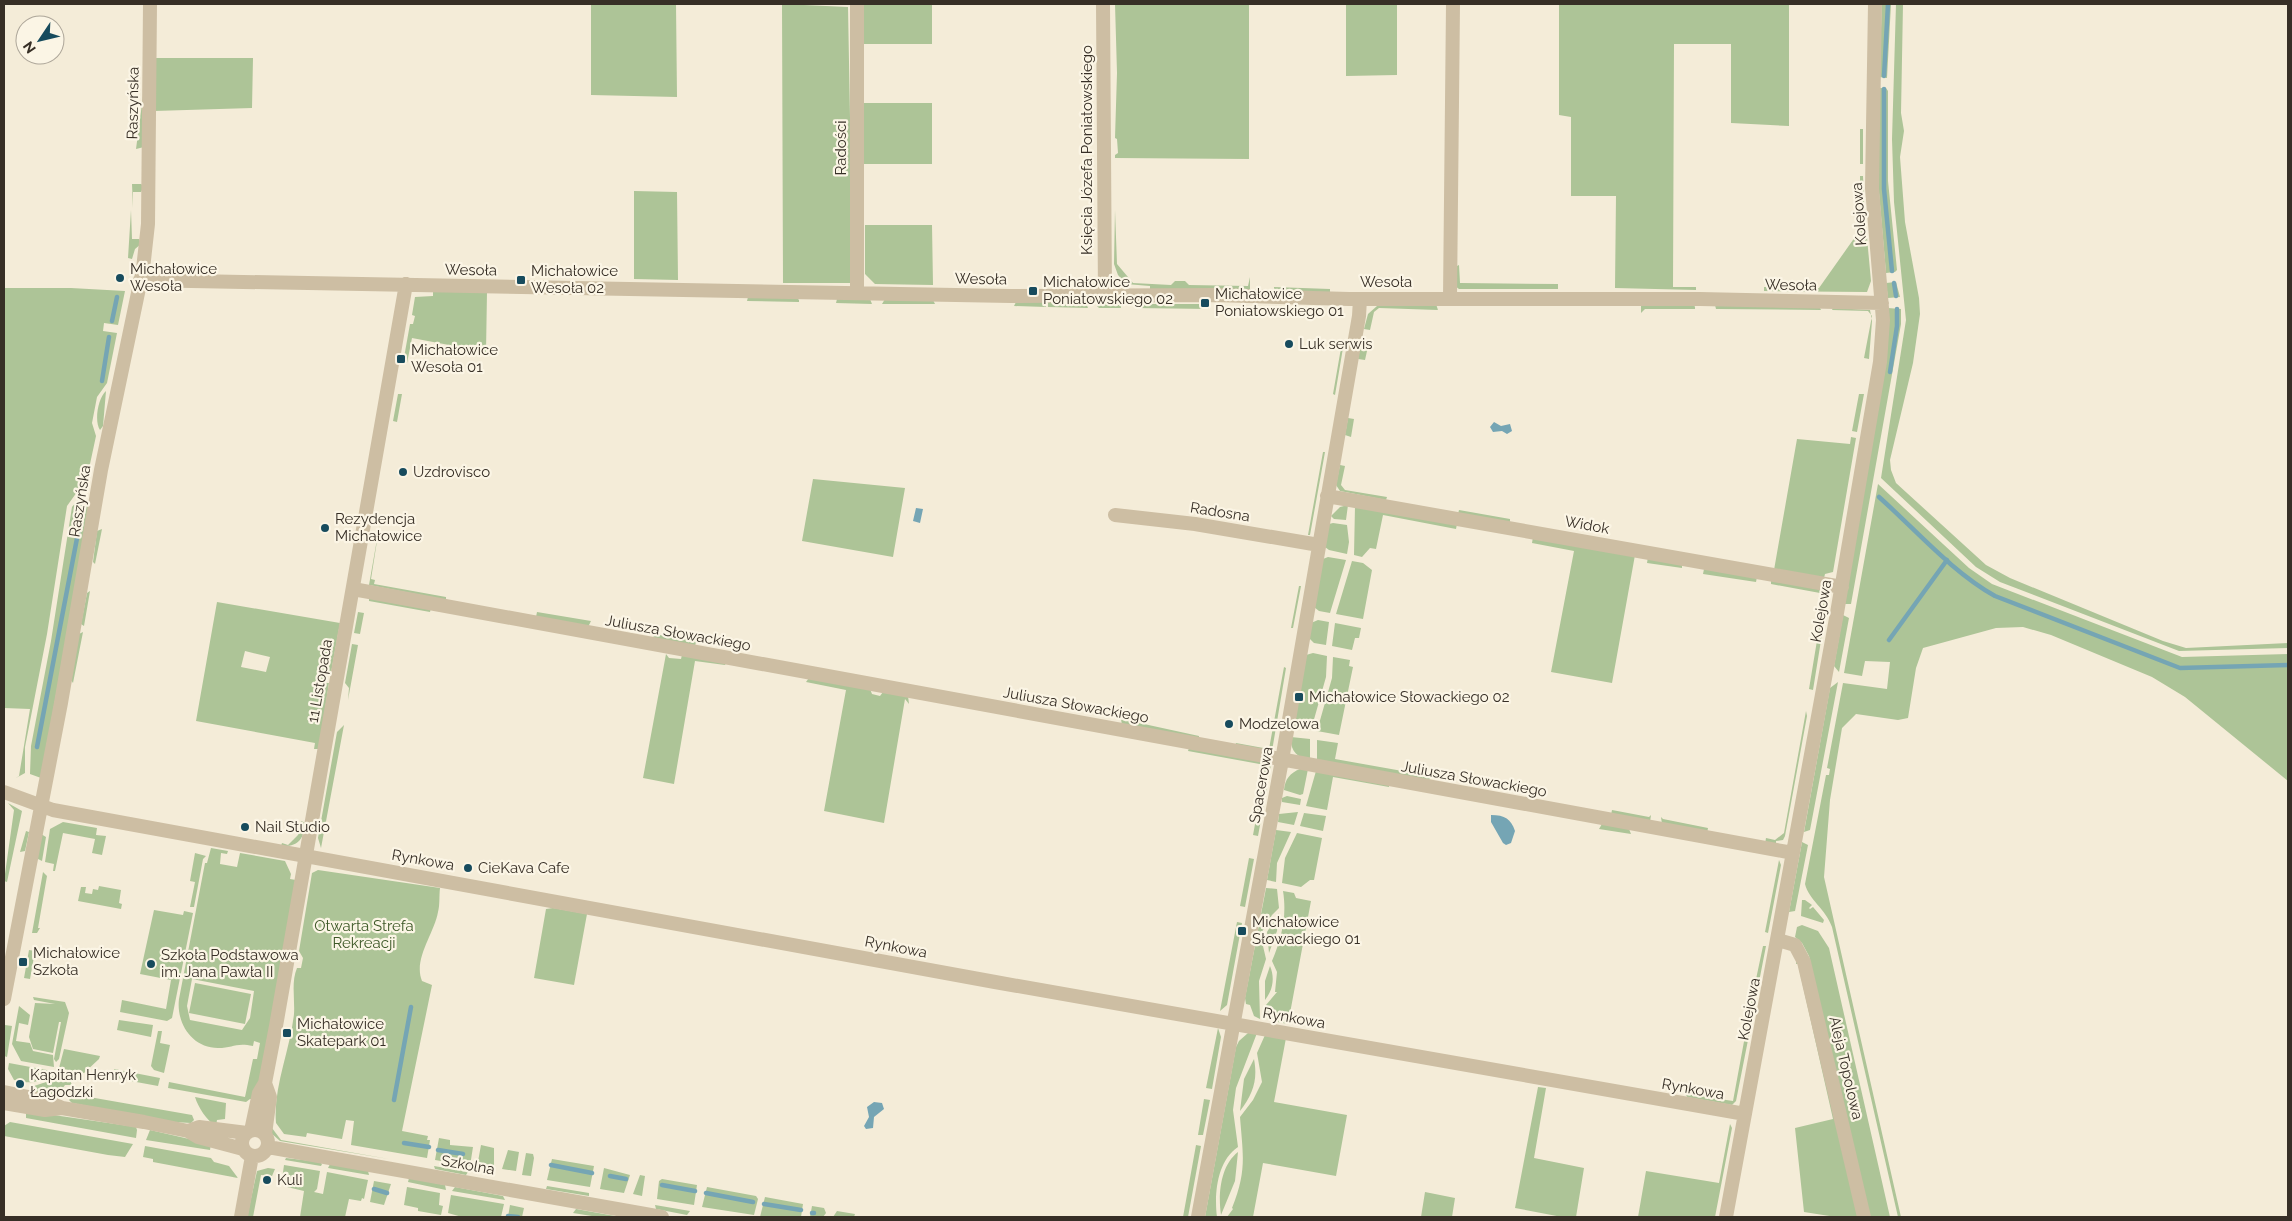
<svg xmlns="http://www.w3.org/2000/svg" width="2292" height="1221" font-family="Raleway,sans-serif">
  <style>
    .green { fill: #adc497; fill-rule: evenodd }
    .water { fill: #75a5b4 }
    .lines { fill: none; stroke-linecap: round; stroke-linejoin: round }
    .stream { stroke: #75a5b4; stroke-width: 4.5 }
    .minor { stroke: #cdbea3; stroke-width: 14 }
    .poi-dot { fill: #174b5d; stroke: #fbf5e5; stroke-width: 2 }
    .labels { text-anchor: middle; stroke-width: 4.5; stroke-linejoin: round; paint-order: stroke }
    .street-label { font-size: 15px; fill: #372f26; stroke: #fbf5e5 }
    .poi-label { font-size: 15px; fill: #372f26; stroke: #fbf5e5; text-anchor: start }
    .park-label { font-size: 15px; fill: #3d5827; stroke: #fbf5e5 }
  </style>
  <rect width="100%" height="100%" fill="#f4ecd8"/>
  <path class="green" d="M591,4H676L677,97L591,95Z
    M782,4L848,7L853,283H783Z
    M864,4H932V44H864Z
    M1115,4H1249V159L1115,158V155L1118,153L1117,139L1115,138L1117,73Z
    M1346,4H1397V75L1346,76Z
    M1559,4H1789V126L1731,123V44H1674L1673,287H1696V290L1615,288L1616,196H1571V117L1559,115Z
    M1882,4H1891L1887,78L1879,77Z
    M1896,4H1903L1901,113L1904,131L1900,157L1905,222L1919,298L1920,314L1913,363L1890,460L1891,470L1896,483L1986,565L2010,578L2163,641L2186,648L2288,643V648L2179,651L2000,582L1976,567L1881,478L1906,320L1894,202L1892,139Z
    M156,58H253L252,108L154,111Z
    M1879,88H1886L1888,91V181L1897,270L1895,272L1886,273L1878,181Z
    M143,96L144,147L136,149Z
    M864,103H932V164H864Z
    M1860,129H1863V164H1860Z
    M1860,176H1863L1864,202H1860Z
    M132,184H141L144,186L141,192H133V208Z
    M634,191L677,192L678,280L634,279Z
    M131,210L132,239H139L141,244L135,249L132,259L128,258Z
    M1115,210L1117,264L1133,283L1171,285L1175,281H1185L1189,285L1248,286L1250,277V289L1150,290V286L1126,284L1118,275L1114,264Z
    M865,225H932L933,285L875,284L865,274Z
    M1860,227H1866L1871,281L1867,292L1764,291V287L1819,288L1860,230Z
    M1459,265L1460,283L1558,284V289H1459L1455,286L1457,266Z
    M1896,282L1900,297L1888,298L1886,283Z
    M1274,287L1330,289V293L1274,292Z
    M4,288H71L125,291L118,325L104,323L103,331L117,333L107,383L97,397L92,423L96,436L87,478L67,506L47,634L25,747V773L16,778L19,776L30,709L4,708Z
    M433,291L487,292L486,352L412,338L407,363H403L410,324H413L415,316L412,315L415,297L433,296Z
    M748,297L797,298L799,300V302L747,301Z
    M837,299H870L872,304L836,303Z
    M885,299L933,300L935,304H882Z
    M1016,302H1046V307L1014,306Z
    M1048,302L1086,303L1088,308L1048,307Z
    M1098,302H1115V305H1121V308H1099L1097,306Z
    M1136,304H1207L1209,309L1136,308Z
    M1436,304L1438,310L1379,308L1374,312L1370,330L1364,329L1368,314L1377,306Z
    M1641,305H1694L1695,307V309H1645L1641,313Z
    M1715,305L1820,308L1821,310L1716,309Z
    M1833,308L1870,310L1872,321L1869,359L1864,358L1872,316L1868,311L1832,310Z
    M1888,308L1901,309V324L1851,604H1845Z
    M1369,342L1365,360L1358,359L1361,343Z
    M1341,348H1343L1335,395L1333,394Z
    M106,391L103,426L100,430C94,421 98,398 106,391Z
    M398,394H402L397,422L393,421Z
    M1859,394H1864L1857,432L1852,431Z
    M1348,418L1354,419L1351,437L1345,435Z
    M1851,437L1856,438L1833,572L1825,574L1824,578L1774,570L1797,439L1850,444Z
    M1323,452H1325L1310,535H1308Z
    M1340,465L1345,466L1341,485L1345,490L1387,497L1386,500L1340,491L1336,485Z
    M813,479L905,488L893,557L802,541Z
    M1878,484L1969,568L1992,584L2182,657L2288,654V781L2185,697L2152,677L2051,635L2023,627L1996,628L1923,648L1916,668L1908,718L1898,720L1856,714L1842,728L1830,800L1824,877L1901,1217H1898L1832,927C1825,908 1809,900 1805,884L1826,775H1829L1830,769L1827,768L1843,683L1887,689L1890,662L1865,661L1862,676L1844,673Z
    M78,500L91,501L41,778L30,774L31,746L51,641L72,507Z
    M1348,505L1346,520L1334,519L1331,516L1340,507Z
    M1355,506L1457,524L1456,529L1383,515L1376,549L1370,548L1362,557L1354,555Z
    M1459,510L1510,519V523L1458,514Z
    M380,522L371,579L375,580L374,584L446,597V600L369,585Z
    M1333,523L1347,525L1349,542L1347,554L1329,550L1325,547L1329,524Z
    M102,529L95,564L93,562L97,531Z
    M1533,537L1635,555L1612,683L1551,672L1574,551L1532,543Z
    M1328,557L1346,560L1330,613L1319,611L1314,607L1323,559Z
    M1648,557L1682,565V568L1647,563Z
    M1352,561L1363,563L1372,570L1363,619L1336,614Z
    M1704,569L1757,577L1756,582L1703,574Z
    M1771,579L1822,588L1821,592L1828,597L1813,690L1809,689L1824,598L1820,593L1771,584Z
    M1299,586H1301L1293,628H1291Z
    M90,591L84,626L81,624L87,593Z
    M369,597L431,608L430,612L369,601Z
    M217,602L340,623L331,673H328L326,683H329L319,749H314L315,743L196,721ZM245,651L270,657L266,672L241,667Z
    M358,612L364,613L360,634L354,633Z
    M537,612L591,621L588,627L536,617Z
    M1843,615L1849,618L1839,672L1834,666Z
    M1318,620L1329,622L1326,645L1314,643L1309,638L1311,623Z
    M1335,623L1361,628L1359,638H1355L1352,650L1332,646Z
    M83,632L73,683L71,680L79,634Z
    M654,634L696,641L695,647L653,639Z
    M352,644L358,645L348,700L349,688L345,683Z
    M1313,653L1327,656L1326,677L1311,730L1294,726L1306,655Z
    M666,654L669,658L681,659L682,655L726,663L725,665L695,661L674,784L643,778Z
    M1333,657L1350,660L1349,666L1353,667L1339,735L1317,731L1332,678Z
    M1284,667L1286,668L1272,751L1235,746L1236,743L1269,749Z
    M809,678L870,689L872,694L880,696L883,692L908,696L909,704L905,699L884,823L824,811L846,690L806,682Z
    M1838,682L1810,830L1804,832L1830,688Z
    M1806,711L1807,716L1785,836L1783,840L1776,841V846L1765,844L1766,838L1775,840L1784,833Z
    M1121,719L1199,736V740L1122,725Z
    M344,725L321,848L318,838L337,732Z
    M1291,737L1310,739V761C1297,757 1290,751 1291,737Z
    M1317,740L1338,743L1335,759L1408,772V774L1430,778L1429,781L1317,761Z
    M1189,748L1268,763L1271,765L1269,774L1264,773L1265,765L1188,751Z
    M1300,769H1308L1303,794L1300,795L1284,790C1285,779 1290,773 1300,769Z
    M1316,771L1389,785V787L1333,777L1327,810L1306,806Z
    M1263,781L1268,782L1258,836L1253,835Z
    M1287,796L1301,799L1300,805L1282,802V798Z
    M8,803L22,811L7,882L4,881L14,810Z
    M1612,810L1649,817L1651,815L1650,822L1611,815Z
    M1298,812L1294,825L1278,822L1279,814Z
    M1304,813L1326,816L1323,831L1300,826Z
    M1661,817L1663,819L1708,828L1707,833L1662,824Z
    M301,821L306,823C303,839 299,847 281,846L282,843L288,845L298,835Z
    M63,822L97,828L96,835L106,836L102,855L92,853L95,839L63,833L55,871H53L54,864L45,862L50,829Z
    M1602,824L1629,829L1631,834L1599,829Z
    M1276,830L1291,832L1277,863L1276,882L1267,880Z
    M26,831L29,832L25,851L20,852Z
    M1297,833L1322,838L1314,880H1310L1301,887L1282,883L1285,858Z
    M41,834L46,837L42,861L36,858Z
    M1802,842L1808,845L1795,911L1789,912Z
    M211,848L228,851L227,854L221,853L220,864L237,867L240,853L285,861L291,874L290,879L296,880L264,1064L254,1099H250L246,1102L168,1088L169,1082L245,1097L253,1059H257L260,1043L254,1041L253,1046C236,1042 233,1048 218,1048C192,1048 176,1023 179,999L205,863H207ZM192,979L254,991L250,1018L242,1030L190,1020L187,1006Z
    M195,853L206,856L203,859L194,907H190L195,882L190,881Z
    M1249,858L1254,859L1245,907L1240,906Z
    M1779,860L1781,865L1768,933L1765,932Z
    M318,870L440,888C439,896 440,905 438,912C434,934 413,959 422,981L432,985L402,1131L428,1136L427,1140H430L427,1158L351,1145L354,1121L346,1120L342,1139L307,1133L306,1137L284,1134L276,1123C273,1087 290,1051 294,1014C295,999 291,982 297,968H301L303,958L299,951L312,873Z
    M43,872L47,876L38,928H40L37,933H32Z
    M99,886L121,890L119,903L122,904L121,909L78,901L81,887H86L85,893L92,894L93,889L98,890Z
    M1266,888L1277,889L1279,908L1272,915L1263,930V946L1266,959L1259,981L1260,1019L1254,1016L1250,1005L1246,1004L1245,998Z
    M1283,891L1294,893L1296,898L1311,901L1288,1024L1268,1020L1266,1005L1277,992H1275L1277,972L1272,961C1282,937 1287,916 1283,891Z
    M1802,900H1805L1812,905L1809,908L1810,909L1813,907L1824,920L1823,923L1801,916Z
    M553,908L587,914L574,985L534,978L546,909Z
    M154,910L183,915L184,911L193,913L172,1018L167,1021L120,1012L122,1000L166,1009L171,980L140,974Z
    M1279,913L1277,931L1269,953L1267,932Z
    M1237,922L1242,923L1227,1005L1220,1011Z
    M1802,925L1818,931L1829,948L1890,1217H1869L1809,956L1802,943L1795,937L1797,927Z
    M1763,946H1766L1751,1023L1747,1022Z
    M29,950L35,951L30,979L24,978Z
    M1797,957L1859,1217H1836L1804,1212L1795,1128L1833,1119L1798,964H1796Z
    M1270,966C1275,978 1273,990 1265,1000V981Z
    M195,983L251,994L245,1024L189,1013Z
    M33,997L65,1002L69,1013L59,1059L56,1062L54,1059L61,1022H59L53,1053L33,1049L29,1037L35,1003L55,1004L34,1000Z
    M19,1006L30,1015L28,1025L19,1023L16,1041L30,1043L33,1051L53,1055L54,1067L21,1061L12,1044Z
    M119,1020L153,1025L151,1037L117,1030Z
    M5,1025L12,1026L7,1057L4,1056Z
    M1218,1028L1221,1037L1212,1089L1206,1088Z
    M158,1031H162L160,1043L170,1045L164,1073L154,1070L151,1066Z
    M1248,1033H1257L1236,1088L1233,1110L1238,1147C1217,1161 1214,1194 1217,1217H1205L1236,1047L1239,1041Z
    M1744,1033L1749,1035L1736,1101L1732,1105L1687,1097L1686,1094L1733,1101L1745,1036Z
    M1265,1035L1286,1038L1274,1102L1347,1115L1336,1176L1263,1163L1253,1217H1227L1233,1209L1232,1208C1247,1170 1243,1156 1240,1117L1253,1100L1262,1082L1257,1053Z
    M64,1049L100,1056L99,1059L84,1073L59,1068Z
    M1254,1059C1258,1080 1253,1094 1240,1111L1244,1079Z
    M9,1063L52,1071C38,1084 31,1084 14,1080L8,1069Z
    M114,1069L160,1078L158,1086L120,1079Z
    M57,1072L67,1074L72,1085H65L56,1098L30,1093L31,1087L46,1082Z
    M1538,1087L1546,1088L1534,1158L1584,1168L1576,1217H1562L1515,1208Z
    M72,1094L192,1115L194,1120L191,1123L174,1122L72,1103L69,1100Z
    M195,1097L226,1103L225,1119L217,1120L216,1126C207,1121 198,1107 195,1097Z
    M1204,1099L1210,1100L1203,1135H1198Z
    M26,1111L136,1127L137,1130L136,1138L26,1118Z
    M10,1122L133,1144L125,1157L108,1155L4,1136V1126Z
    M269,1124L281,1140L389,1159L280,1141L271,1133Z
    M1730,1124L1732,1128L1715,1217H1638L1646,1171L1719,1183Z
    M150,1130L211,1144L210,1150L146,1140Z
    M439,1138L450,1140V1145L473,1147L470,1166L435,1160Z
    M481,1145L494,1148V1170L477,1167Z
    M1196,1145L1201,1146L1188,1217H1183Z
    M145,1146L211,1158L214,1162L229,1166L238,1178L153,1162V1159L143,1157Z
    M508,1150L519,1152L516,1171L502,1169Z
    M1238,1152L1235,1181L1221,1215C1218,1195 1220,1166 1238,1152Z
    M526,1153L533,1154L534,1158L531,1176L522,1175Z
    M286,1158L320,1162L322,1164L321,1166L285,1160Z
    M552,1159L594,1166L590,1187L547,1180Z
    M330,1164L368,1171L369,1175L328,1168Z
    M284,1165L320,1171L317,1189L314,1192L323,1194L327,1172L368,1180L364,1199L362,1198L361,1201L349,1199L345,1217H300L304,1191L287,1187L288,1181L282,1179Z
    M434,1166L468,1172L466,1175L435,1169Z
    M268,1168L275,1169L272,1176L261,1175L253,1217H247L257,1171Z
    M604,1168L630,1175L624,1193L600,1189Z
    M640,1175L645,1176L642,1196L633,1194Z
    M409,1178L445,1185L446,1190L408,1182Z
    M662,1179L697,1185L694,1205L657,1199L659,1181Z
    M374,1181L391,1184L384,1205L370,1202Z
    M547,1186L589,1193V1196L546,1189Z
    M407,1187L440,1193L439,1205L443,1206L441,1215L418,1211V1208L404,1205Z
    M455,1187L503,1196L505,1200L452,1191Z
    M707,1187L756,1196L758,1199L754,1215L702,1207Z
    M1425,1192L1455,1198L1452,1217H1421Z
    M451,1195L504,1204L501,1217H462L448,1213Z
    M765,1197L803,1204L801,1217H760Z
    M510,1205L524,1208L522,1217H508Z
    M655,1205L690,1211L687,1215L656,1209Z
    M812,1206L824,1208L826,1213L823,1217H810Z
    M576,1209L615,1216L616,1217H598L573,1213Z
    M837,1211L855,1214L854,1217H833Z"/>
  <path class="water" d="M1494,422L1501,426L1510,424L1512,431L1507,434L1502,431L1493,432L1490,427Z
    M916,508L923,509L920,523L913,521Z
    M1491,815C1505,815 1511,819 1515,831L1511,843L1506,845L1503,843L1491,822Z
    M874,1102L882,1103L884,1109L874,1117L873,1128L866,1129L864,1126L869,1117L867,1107Z"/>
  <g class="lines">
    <path class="stream" d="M1884,76L1888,4
      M1884,89V189L1892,271
      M1894,283L1896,296
      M112,321L117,297
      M1890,372L1897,326V309
      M102,381L109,337
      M1879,497C1916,530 1952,572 1995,596L2180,668L2288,665
      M1889,640L1947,560
      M37,747L83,507
      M394,1100L411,1007
      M404,1143L429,1147
      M438,1150L463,1154
      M551,1165L592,1173
      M610,1176L626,1179
      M662,1185L695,1191
      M374,1189L387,1193
      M706,1193L753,1202
      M764,1204L801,1210
      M812,1213H814
      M508,1216L518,1217"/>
    <path class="minor" d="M857,4V293
      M1103,4L1105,296
      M140,280L1011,296L1215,295L1349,299H1700L1882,303
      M1450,298L1453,4
      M1327,496L1842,587
      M1115,515L1195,524L1319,545
      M353,589L1793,853
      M4,792L53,810L995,982L1745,1114
      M1778,940L1795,945L1804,962L1864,1217
      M4,999L61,703L101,470L143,269L148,224L150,4
      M4,1092L48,1101L62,1108
      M4,1103L45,1110L62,1108L144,1122L188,1131L198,1137L243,1149
      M242 1143a13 13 0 1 1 26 0a13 13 0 1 1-26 0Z
      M188,1131L199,1127L247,1133
      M251,1131L259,1093L265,1083L276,1026L406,284
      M265,1134L270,1097L265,1083
      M268,1147L662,1217
      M241,1217L252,1156
      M1198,1217L1282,760L1359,316L1360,299
      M1726,1217L1837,613L1880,362L1883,320L1872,188L1875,4"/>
  </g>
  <g class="poi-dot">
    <circle cx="120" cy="278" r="5"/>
    <rect x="516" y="275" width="10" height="10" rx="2.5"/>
    <rect x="1028" y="286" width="10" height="10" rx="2.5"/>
    <rect x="1200" y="298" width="10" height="10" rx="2.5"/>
    <circle cx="1289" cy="344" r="5"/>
    <rect x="396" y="354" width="10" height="10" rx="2.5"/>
    <circle cx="403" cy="472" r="5"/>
    <circle cx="325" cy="528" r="5"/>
    <rect x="1294" y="692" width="10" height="10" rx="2.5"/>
    <circle cx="1229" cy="724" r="5"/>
    <circle cx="245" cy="827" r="5"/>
    <circle cx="468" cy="868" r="5"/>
    <rect x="1237" y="926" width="10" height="10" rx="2.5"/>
    <rect x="18" y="957" width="10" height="10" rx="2.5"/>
    <circle cx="151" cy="964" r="5"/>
    <rect x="282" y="1028" width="10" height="10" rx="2.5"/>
    <circle cx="20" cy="1084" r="5"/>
    <circle cx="267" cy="1180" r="5"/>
  </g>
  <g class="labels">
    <g class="street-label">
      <text transform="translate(133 103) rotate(-89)" y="5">Raszyńska</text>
      <text transform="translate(841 148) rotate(-90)" y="5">Radości</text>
      <text transform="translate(1087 150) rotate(-90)" y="5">Księcia Józefa Poniatowskiego</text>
      <text transform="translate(1859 214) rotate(-94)" y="5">Kolejowa</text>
      <text transform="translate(471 270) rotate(1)" y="5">Wesoła</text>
      <text transform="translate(981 279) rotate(1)" y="5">Wesoła</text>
      <text x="1386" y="287">Wesoła</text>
      <text transform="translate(1791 285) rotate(1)" y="5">Wesoła</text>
      <text transform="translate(80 501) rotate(-81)" y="5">Raszyńska</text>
      <text transform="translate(1220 512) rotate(9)" y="5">Radosna</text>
      <text transform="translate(1587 525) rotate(10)" y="5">Widok</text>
      <text transform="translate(1821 611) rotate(-80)" y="5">Kolejowa</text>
      <text transform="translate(678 633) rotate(10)" y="5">Juliusza Słowackiego</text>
      <text transform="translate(320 681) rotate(-80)" y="5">11 Listopada</text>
      <text transform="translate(1076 705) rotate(10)" y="5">Juliusza Słowackiego</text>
      <text transform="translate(1474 779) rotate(10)" y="5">Juliusza Słowackiego</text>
      <text transform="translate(1261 785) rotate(-80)" y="5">Spacerowa</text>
      <text transform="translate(423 860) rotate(10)" y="5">Rynkowa</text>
      <text transform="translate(896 947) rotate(11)" y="5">Rynkowa</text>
      <text transform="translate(1749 1009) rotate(-79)" y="5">Kolejowa</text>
      <text transform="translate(1294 1018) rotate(10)" y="5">Rynkowa</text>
      <text transform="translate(1846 1068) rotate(77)" y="5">Aleja Topolowa</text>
      <text transform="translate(1693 1089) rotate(10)" y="5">Rynkowa</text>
      <text transform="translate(468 1165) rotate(10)" y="5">Szkolna</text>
    </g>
    <g class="poi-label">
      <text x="130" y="274">Michałowice<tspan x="130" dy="17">Wesoła</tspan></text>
      <text x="531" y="276">Michałowice<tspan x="531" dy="17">Wesoła 02</tspan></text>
      <text x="1043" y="287">Michałowice<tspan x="1043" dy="17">Poniatowskiego 02</tspan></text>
      <text x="1215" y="299">Michałowice<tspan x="1215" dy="17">Poniatowskiego 01</tspan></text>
      <text x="1299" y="349">Luk serwis</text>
      <text x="411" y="355">Michałowice<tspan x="411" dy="17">Wesoła 01</tspan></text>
      <text x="413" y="477">Uzdrovisco</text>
      <text x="335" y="524">Rezydencja<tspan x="335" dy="17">Michałowice</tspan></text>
      <text x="1309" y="702">Michałowice Słowackiego 02</text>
      <text x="1239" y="729">Modzelowa</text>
      <text x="255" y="832">Nail Studio</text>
      <text x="478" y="873">CieKava Cafe</text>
      <text x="1252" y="927">Michałowice<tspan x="1252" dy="17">Słowackiego 01</tspan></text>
      <text x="33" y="958">Michałowice<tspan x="33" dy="17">Szkoła</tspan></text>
      <text x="161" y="960">Szkoła Podstawowa<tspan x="161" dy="17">im. Jana Pawła II</tspan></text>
      <text x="297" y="1029">Michałowice<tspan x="297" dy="17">Skatepark 01</tspan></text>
      <text x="30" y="1080">Kapitan Henryk<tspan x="30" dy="17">Łagodzki</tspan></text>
      <text x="277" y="1185">Kuli</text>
    </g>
    <g class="park-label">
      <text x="364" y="931">Otwarta Strefa<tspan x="364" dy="17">Rekreacji</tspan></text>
    </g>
  </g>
  <rect width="2292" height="1221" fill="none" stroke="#372f26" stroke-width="10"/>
  <g transform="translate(40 40) rotate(235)"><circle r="24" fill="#fbf5e5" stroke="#ada699"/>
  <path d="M0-4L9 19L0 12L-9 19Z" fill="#174b5d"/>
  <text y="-8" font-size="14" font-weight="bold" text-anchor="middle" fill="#372f26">N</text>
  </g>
</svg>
